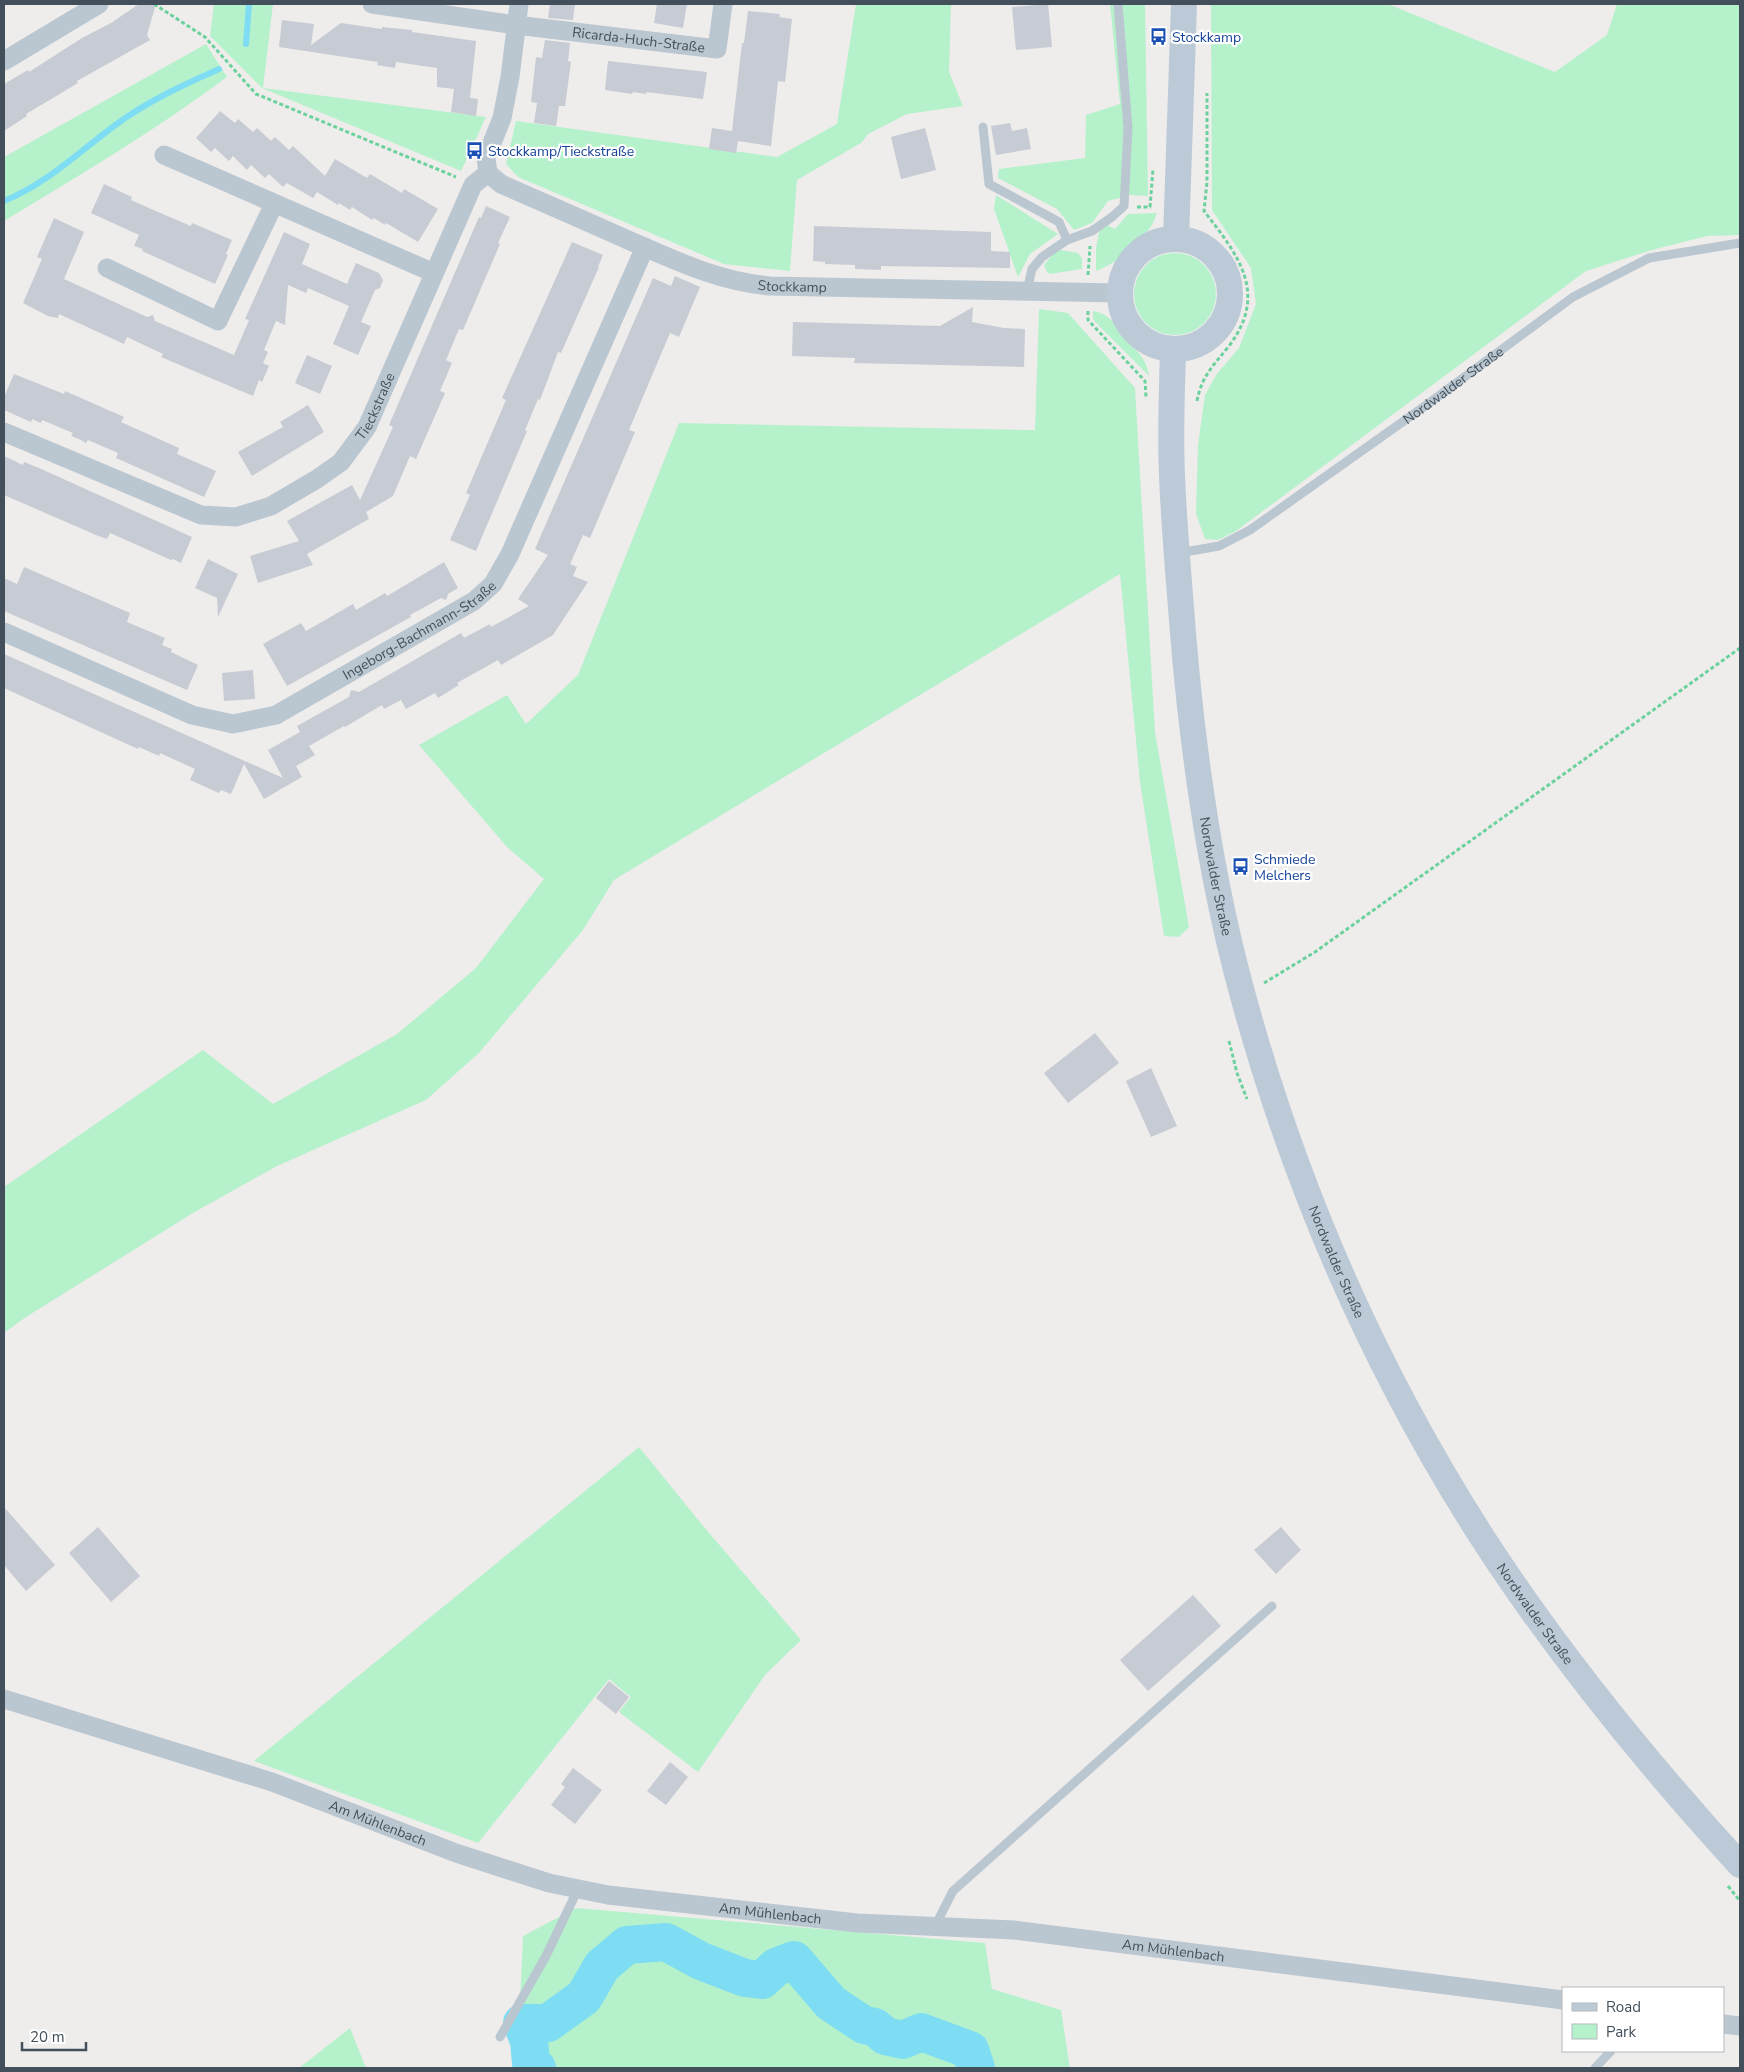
<svg xmlns="http://www.w3.org/2000/svg" width="1744" height="2072" font-family="'Nunito Sans',sans-serif">
  <style>
    .green { fill: #b5f2cb }
    .lines { fill: none; stroke-linecap: round; stroke-linejoin: round }
    .stream { stroke: #7eddf2; stroke-width: 6 }
    .river { stroke: #7eddf2; stroke-width: 38 }
    .building { fill: #c7cbd3 }
    .path { stroke: #6bd29d; stroke-width: 3; stroke-dasharray: 4 2.5; stroke-linecap: butt }
    .service { stroke: #bbc7d0; stroke-width: 9 }
    .minor { stroke: #bbc7d0; stroke-width: 19 }
    .secondary { stroke: #bccad7; stroke-width: 26 }
    .labels { text-anchor: middle; stroke-width: 4.5; stroke-linejoin: round; paint-order: stroke }
    .transit-label { font-size: 14px; fill: #164399; stroke: #fff; text-anchor: start }
    .street-label { font-size: 14px; fill: #43505b; stroke: #fff }
  </style>
  <rect width="100%" height="100%" fill="#efecec"/>
  <path class="green" d="M214,4H273L263,88L486,117L461,171L262,88L210,36Z
    M856,4H951L949,72L963,106L907,114L868,134L861,143L797,180L790,271L724,264L518,177L506,164L516,121L777,157L837,124Z
    M1110,4H1145L1148,196L1130,195L1108,201L1092,223L1074,230L1057,209L998,178L999,169L1085,158L1086,115L1120,104Z
    M1211,4H1388L1555,72L1607,35L1617,4H1740V235L1707,236L1652,250L1586,271L1236,531L1218,540L1205,539L1196,514L1198,445L1205,395L1216,375L1239,348L1256,304L1251,268L1212,210Z
    M206,44L227,77C156,130 80,175 4,221V157Z
    M996,195L1058,234L1030,254L1018,277L994,209Z
    M1157,213C1151,236 1118,263 1096,271V248L1100,228L1107,225L1115,229L1128,214Z
    M1061,250L1078,253L1082,258V269L1050,274L1047,272L1044,265L1055,252Z
    M1134 294a41 41 0 1 1 82 0a41 41 0 1 1-82 0Z
    M1039,309L1068,313L1135,388L1155,732L1189,927L1179,937L1164,936L1140,782L1120,574L614,880L583,930L478,1054L426,1100L277,1166L193,1213L26,1317L4,1333V1187L203,1050L273,1104L397,1034L476,968L544,879L508,848L419,745L507,695L526,724L578,675L679,423L1035,430Z
    M1093,311C1110,313 1116,326 1126,339C1136,351 1147,358 1149,376L1100,327L1093,319Z
    M639,1447L704,1527L801,1640L765,1675L698,1772L619,1712L631,1697L609,1679L478,1843L254,1761Z
    M576,1908L985,1943L992,1989L1061,2010L1070,2068H517L523,1936Z
    M350,2028L366,2068H299Z"/>
  <g class="lines">
    <path class="stream" d="M246,44L249,4
      M4,201C46,184 78,153 114,126C146,102 183,85 219,69"/>
    <path class="river" d="M537,2068L531,2063L529,2041L522,2023H548L584,1997L602,1966L627,1945L666,1942L701,1961L745,1978L762,1980L776,1967L794,1960L831,2003L864,2025L875,2027L885,2036L903,2040L921,2032L970,2050L976,2068"/>
  </g>
  <path class="building" d="M139,4H156L147,35L150,40L77,81L78,83L26,114L27,116L4,131V84L28,70L29,72L82,38L111,23Z
    M550,4H575L573,20L548,18Z
    M657,4H687L683,28L654,23Z
    M1048,4L1052,47L1016,50L1012,7Z
    M748,11L780,14L779,17L792,19L785,82L778,81L771,146L738,141L736,153L709,149L712,128L732,131L742,43H744Z
    M282,20L314,24L311,45L341,23L382,29V27L412,30V32L476,41L470,98L478,99L476,116L451,112L454,89L437,87V68L396,62L395,68L377,65L378,62L279,47Z
    M545,40L570,43L568,61L571,62L565,106H559L556,126L534,123L537,103L531,102L536,57L542,58Z
    M608,61L707,72L703,99L646,92V94L633,92L632,94L605,90Z
    M220,111L235,123L238,119L253,132L257,128L271,141L275,137L289,150L293,146L325,176L335,159L367,178L370,174L402,193L404,189L438,209L418,242L386,223L385,225L374,218L372,220L352,207L350,210L339,203L338,205L317,192L313,198L287,183L283,187L269,174L265,178L251,165L247,170L233,156L229,161L215,148L211,152L196,138Z
    M1010,123L1012,131L1027,128L1031,149L996,155L991,126Z
    M925,128L936,170L901,179L891,137Z
    M104,184L132,197L131,200L151,209L191,226L192,223L232,240L226,254L228,255L215,284L142,251L143,249L134,246L139,235L91,213Z
    M486,206L510,217L498,243L500,244L463,330L459,329L446,360L452,363L440,391L445,393L416,459L410,456L393,496L366,512L369,519L307,554L313,565L258,583L250,556L299,541L287,521L352,485L360,500L393,427L389,425L479,217L481,218Z
    M54,218L84,232L64,279L147,317L153,315L155,321L234,355L249,320L245,319L284,232L310,244L302,264L347,284L356,263L379,273L383,280L380,288L375,290L361,322L371,326L358,355L333,344L349,306L308,288L306,293L288,285L285,325L276,321L264,350L268,352L263,363L269,366L262,382L259,380L253,396L161,357L163,354L127,337L124,344L59,314L58,318L48,316L23,303L42,259L37,257Z
    M814,226L991,232V251L1010,252V268L881,266V270L855,269V265L825,264V262L813,261Z
    M572,242L603,255L598,267H599L561,353L558,352L540,400L538,399L525,430L527,431L476,551L450,540L470,495L466,493L506,400L502,398Z
    M675,276L700,287L679,337L670,333L629,430L635,432L590,538L583,535L570,564L577,567L573,576L588,582L553,635L501,665L498,660L457,683L459,685L438,698L435,693L406,709L401,700L384,709L382,705L345,727L344,726L309,746L315,755L296,766L302,777L264,799L244,764L231,794L221,790L219,793L190,780L195,769L160,753L159,756L139,747L138,749L4,688V654L283,778L268,750L300,732L297,726L349,697L351,690L359,692L461,633L464,638L490,624L491,627L529,606L518,599L548,555L535,549L653,278L671,286Z
    M973,307L972,322L1004,328L1025,329L1024,367L854,363L855,358L792,356L793,322L940,326Z
    M307,355L332,366L320,394L295,383Z
    M14,374L64,394L65,391L124,417L121,422L179,448L177,454L216,471L204,497L116,458L118,453L88,440L86,443L79,439L71,436L73,433L42,420L41,423L32,419L31,422L4,410V397Z
    M308,405L324,432L252,476L238,452L283,427L280,422Z
    M4,456L23,465L24,462L39,468L192,537L181,563L173,559L171,560L110,533L107,539L96,535L4,495Z
    M208,559L238,574L218,617L217,598L195,588Z
    M444,562L458,588L448,594L446,600L441,598L410,615L411,617L287,686L263,644L301,623L306,631L353,604L356,610L385,593L387,596Z
    M24,567L130,613L127,622L165,638L162,645L172,649L171,652L198,665L187,690L4,611V578L17,584Z
    M253,670L255,699L224,701L222,673Z
    M1095,1033L1119,1063L1068,1103L1044,1073Z
    M1151,1068L1177,1126L1151,1137L1126,1081Z
    M4,1507L55,1565L26,1591L4,1565Z
    M98,1527L140,1576L111,1602L69,1553Z
    M1281,1527L1301,1550L1276,1574L1254,1550Z
    M1193,1595L1221,1626L1148,1691L1120,1660Z
    M609,1681L629,1697L616,1714L596,1698Z
    M670,1762L688,1777L666,1805L647,1791Z
    M573,1768L602,1790L575,1824L551,1805L565,1787L561,1784Z"/>
  <g class="lines">
    <path class="path" d="M154,4L205,37L256,94L456,177
      M1137,207H1151
      M1150,207L1153,169
      M1088,275L1090,246
      M1088,311V320L1145,381L1146,397
      M1197,401C1202,375 1214,365 1229,346C1269,293 1238,255 1204,211L1207,182V93
      M1264,983L1315,952L1740,648
      M1229,1041L1237,1073L1247,1099
      M1728,1886L1740,1901"/>
    <g class="service">
      <path d="M983,127L989,184L1059,222L1067,240"/>
      <path d="M1027,291L1032,269L1042,257L1067,240L1092,231L1112,217L1124,206L1128,128L1118,4"/>
      <path id="s1" d="M1179,553L1219,546L1250,530L1425,406L1573,297L1649,258L1740,243"/>
      <path d="M935,1926L953,1891L1272,1606"/>
      <path d="M500,2037L546,1956L578,1889"/>
      <path d="M1595,2068L1611,2051"/>
    </g>
    <g class="minor">
      <path id="s2" d="M372,4L516,25L717,49L723,4"/>
      <path d="M4,61L99,4"/>
      <path d="M164,155L434,273"/>
      <path id="s3" d="M488,173L501,184C544,203 586,221 628,240C677,261 717,281 770,286L1120,293"/>
      <path d="M488,173L486,158L502,118L510,77L519,4"/>
      <path d="M107,268L218,321L274,204"/>
      <path id="s4" d="M4,432L201,515L236,517L271,506L317,479L341,462L367,427L473,185L488,173"/>
      <path id="s5" d="M4,632L192,715L233,724L276,715L474,601L493,584L510,554L645,247"/>
      <path id="s6" d="M4,1699L272,1782L456,1853L549,1883L608,1895L857,1923L1014,1930L1563,2000"/>
      <path d="M1723,2024L1740,2026"/>
    </g>
    <g class="secondary">
      <path d="M1176,239L1184,4"/>
      <circle cx="1175" cy="294" r="55"/>
      <path id="s7" d="M1173,349C1172,391 1170,433 1172,475C1174,528 1179,580 1183,633C1193,755 1210,877 1243,996C1295,1187 1375,1370 1482,1537C1557,1653 1647,1763 1740,1865"/>
    </g>
  </g>
  <defs>
    <symbol id="bus-bare" viewBox="-9 -9 18 18"><path d="M-5-6H5V4H4V6H2V4H-2V6H-4V4H-5ZM-3.5-4V0h7V-4ZM-3.5 1.2v1.5H-2V1.2ZM2 1.2v1.5H3.5V1.2Z" fill="#1a4fb4" stroke="#fff" stroke-width="2.5" paint-order="stroke"/></symbol>
  </defs>
  <g fill-rule="evenodd">
    <use href="#bus-bare" x="1146" y="24" width="25" height="25"/>
    <use href="#bus-bare" x="462" y="138" width="25" height="25"/>
    <use href="#bus-bare" x="1228" y="854" width="25" height="25"/>
  </g>
  <g class="labels">
    <g class="transit-label">
      <text x="1172" y="42">Stockkamp</text>
      <text x="488" y="156">Stockkamp/Tieckstraße</text>
      <text x="1254" y="864">Schmiede<tspan x="1254" dy="16">Melchers</tspan></text>
    </g>
    <g class="street-label">
      <text dy="5" stroke="none"><textPath href="#s2" startOffset="269">Ricarda-Huch-Straße</textPath></text>
      <text dy="5" stroke="none"><textPath href="#s3" startOffset="328">Stockkamp</textPath></text>
      <text dy="5" stroke="none"><textPath href="#s1" startOffset="325">Nordwalder Straße</textPath></text>
      <text dy="5" stroke="none"><textPath href="#s4" startOffset="434">Tieckstraße</textPath></text>
      <text dy="5" stroke="none"><textPath href="#s5" startOffset="458">Ingeborg-Bachmann-Straße</textPath></text>
      <text dy="5" stroke="none"><textPath href="#s7" startOffset="530">Nordwalder Straße</textPath></text>
      <text dy="5" stroke="none"><textPath href="#s7" startOffset="935">Nordwalder Straße</textPath></text>
      <text dy="5" stroke="none"><textPath href="#s7" startOffset="1340">Nordwalder Straße</textPath></text>
      <text dy="5" stroke="none"><textPath href="#s6" startOffset="394">Am Mühlenbach</textPath></text>
      <text dy="5" stroke="none"><textPath href="#s6" startOffset="799">Am Mühlenbach</textPath></text>
      <text dy="5" stroke="none"><textPath href="#s6" startOffset="1204">Am Mühlenbach</textPath></text>
    </g>
  </g>
  <rect width="1744" height="2072" fill="none" stroke="#43505b" stroke-width="10"/>
  <rect x="1562" y="1987" width="162" height="65" fill="#ffffff" stroke="#b4b9bd"/>
  <rect x="1572" y="2003" width="25" height="8" fill="#bccad7" stroke="#b4b9bd"/>
  <text x="1606" y="2012" font-size="15" fill="#43505b">Road</text>
  <rect x="1572" y="2024" width="25" height="15" fill="#b5f2cb" stroke="#b4b9bd"/>
  <text x="1606" y="2037" font-size="15" fill="#43505b">Park</text>
  <path d="M22 2042v8h64v-8" fill="none" stroke="#43505b" stroke-width="2.5"/>
  <text x="30" y="2042" font-size="15" fill="#43505b" stroke="#ffffff" stroke-width="4" paint-order="stroke">20 m</text>
</svg>
